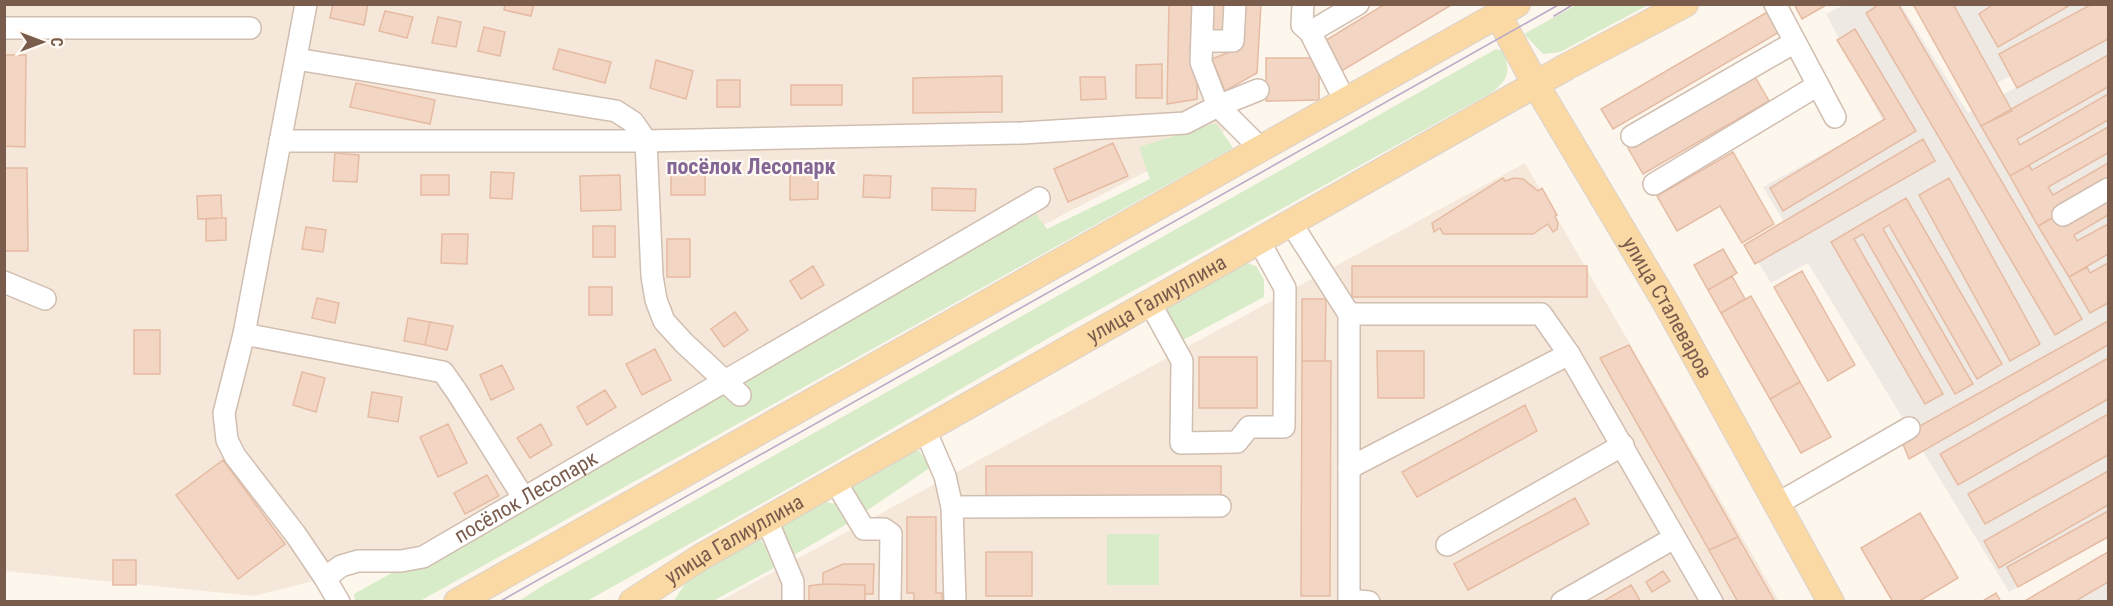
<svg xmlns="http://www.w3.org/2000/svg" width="2113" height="606" font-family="'Roboto Condensed',sans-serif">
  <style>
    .residential { fill: #f5e8da }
    .industrial { fill: #efe9e4 }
    .green { fill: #d8ecc9 }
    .building { fill: #f3d5c3; stroke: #e6bba3; stroke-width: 1.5 }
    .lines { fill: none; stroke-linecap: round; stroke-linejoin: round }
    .minor-casing { stroke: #d1beb0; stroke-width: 24 }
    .major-casing { stroke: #dad1cd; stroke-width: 28 }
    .minor { stroke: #fff; stroke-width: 21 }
    .major { stroke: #fbd9a5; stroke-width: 26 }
    .tram { stroke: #b9a8c9; stroke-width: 1.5 }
    .labels { text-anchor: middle; stroke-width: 4.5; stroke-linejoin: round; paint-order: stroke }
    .street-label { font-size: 21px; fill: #7a5c4d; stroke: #fffaf3 }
    .neighbourhood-label { font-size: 22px; font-weight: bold; fill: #846695; stroke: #fffaf3 }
  </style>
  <rect width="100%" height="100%" fill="#fdf6ec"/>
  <path class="residential" d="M4,5H1244L1230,128L401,559L254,596L5,571Z
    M1525,163L1779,601L718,602Z"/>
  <path class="industrial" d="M1844,5H1901L1968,113L2108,39V538L2009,592L1808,263L1771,283L1747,244L1784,222L1763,187L1883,121L1826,14Z
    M1927,5H2108V24L1978,93Z
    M2103,553L2108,563V601L2024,602Z"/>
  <path class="green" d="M1576,5V4L1648,5L1560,52L1543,54L1524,34Z
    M1496,49L1504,51C1510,73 1509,79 1491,93L1066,328L786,490L587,601H519L544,585Z
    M1216,123L1233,148L420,601H355L354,594L1036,214L1047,229L1150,179L1139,147Z
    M1247,263L1256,266L1264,280V297L1181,341L1164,319L1167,307L1235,268Z
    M907,451H919L931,467L862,514L847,484Z
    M823,501L835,504L847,524L787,559L778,530L782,524Z
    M1107,534H1159V585H1107Z
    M759,537L772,557L774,568L713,601L673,602L691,575Z"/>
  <path class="building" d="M333,4H368L364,25L330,18Z
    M505,4H534L531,16L504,10Z
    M1169,4H1198L1197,99L1167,104Z
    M1212,4H1228L1227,32L1211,31Z
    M1243,4H1261L1257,73L1225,91L1212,59L1240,48Z
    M1385,4H1453L1340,72L1323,42Z
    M1794,4H1828L1802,19Z
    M1880,4H1898L2082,319L2055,335L1866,13Z
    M1913,4H1953L2012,111L1981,126Z
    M1994,4H2072L1998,47L1979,14Z
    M2092,4H2108V39L2017,88L1999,54Z
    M385,11L413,17L407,38L379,31Z
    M1769,11L1781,31L1613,129L1601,109Z
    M438,17L461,22L456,47L432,43Z
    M484,27L505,32L500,56L478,51Z
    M1855,29L1916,131L1783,211L1770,188L1885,119L1837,40Z
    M559,49L611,62L605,83L553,69Z
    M4,55H26L25,147L4,146Z
    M2108,55V87L2017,139L2020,145L2108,94V120L2010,176L1981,126Z
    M1266,58H1319V100L1266,101Z
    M656,60L693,71L686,99L650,88Z
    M1162,64V98H1136V65Z
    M1754,75L1769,101L1643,174L1628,148Z
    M1002,76V112L913,113V78Z
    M1080,77H1105L1106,99L1081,100Z
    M717,80H740V107H717Z
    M356,83L435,100L430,124L350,107Z
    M791,85H842V105H791Z
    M2108,127V153L2048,187L2053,195L2108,163V186L2038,226L2010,176L2029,165L2032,170Z
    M1923,139L1935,161L1755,264L1744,245Z
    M1113,143L1128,176L1068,202L1054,169Z
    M1733,152L1774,224L1742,243L1720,206L1677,231L1657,196Z
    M335,153L359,155L357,182L333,181Z
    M4,168H27L28,251H4Z
    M491,172L514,173L512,199L490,198Z
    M671,174H705V195H671Z
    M421,175H449V195H421Z
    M620,175L621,210L581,211L580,176Z
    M790,175H818V199L790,200Z
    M864,175L891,176L890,198L863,197Z
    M1503,178L1505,181L1514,178L1523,179L1538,191L1542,188L1557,215L1555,216L1558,223L1557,229L1553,232L1548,224L1533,234H1443L1440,228L1434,232L1432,223Z
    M1949,178L2040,344L2010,361L1919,195Z
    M932,188L976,189L975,211L932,210Z
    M221,195L222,218L198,219L197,196Z
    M2108,195V215L2074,235L2077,241L2108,224V254L2069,277L2038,226L2058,215Z
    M1906,198L2002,364L1977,379L1889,225L1883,229L1973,384L1955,394L1863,234L1854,239L1943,394L1925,404L1831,242Z
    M222,218H226V240L206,241V219Z
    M593,226H615V257H593Z
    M306,227L326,230L323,252L302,249Z
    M442,234H468L467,264L441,263Z
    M667,239H690V277H667Z
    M1723,249L1737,273L1708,290L1694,265Z
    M2108,263V303L2090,313L2069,277L2087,267L2090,273Z
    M813,266L824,285L801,299L790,281Z
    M1352,266H1587V297H1352Z
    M1802,271L1855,365L1828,381L1774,287Z
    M1732,276L1745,299L1721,313L1708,290Z
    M589,287H612V315H589Z
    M1751,296L1800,382L1770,399L1721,313Z
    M317,298L339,303L335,323L312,318Z
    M1302,299H1326L1325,361H1302Z
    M735,312L748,330L724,347L711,329Z
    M408,318L430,322L425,345L404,341Z
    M2108,321V345L1909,459L1900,437Z
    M430,322L453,326L447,350L425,345Z
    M134,330H160V374H134Z
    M1629,345L1738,537L1709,550L1600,358Z
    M655,349L671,380L642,395L626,364Z
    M1377,351H1424V398H1378Z
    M1199,357H1257V408H1199Z
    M2108,358V399L1958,485L1940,454Z
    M1302,361H1331L1330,596H1301Z
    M502,365L514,389L491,400L480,375Z
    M302,372L325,378L316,412L293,405Z
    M1800,382L1831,437L1801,453L1770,399Z
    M605,390L616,407L587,425L577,407Z
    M372,392L402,397L398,422L368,417Z
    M1525,405L1537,431L1417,497L1402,472Z
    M2108,414V455L1985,524L1968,494Z
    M448,424L467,463L438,477L420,437Z
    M541,424L552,445L530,458L517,438Z
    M223,460L285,544L238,579L176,495Z
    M986,466H1221V497H986Z
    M2108,471V505L1999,568L1984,541Z
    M487,475L499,496L465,514L454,493Z
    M1575,498L1589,524L1468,590L1454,564Z
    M2108,511V537L2018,587L2007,567Z
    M1920,513L1958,578L1918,602H1893L1861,548Z
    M907,517H936V593H942V602H914V593H907Z
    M1738,537L1775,602H1738L1709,550Z
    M986,552H1032V596H986Z
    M2108,552V582L2074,602H2023Z
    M113,560H136V585H113Z
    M843,564H874L873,594H865V585L823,584V573Z
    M1663,571L1670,581L1652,592L1646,582Z
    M823,584L865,585V602H809V586Z
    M1631,585L1641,602H1602Z
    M1996,593L2001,602H1981Z"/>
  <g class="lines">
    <defs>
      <g id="minor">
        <path d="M306,4L244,334L224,413L227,440L235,456L296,535L325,578"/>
        <path d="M1203,4L1201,62L1218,106L1261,149"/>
        <path d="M1303,4L1302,25L1310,32L1345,101"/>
        <path d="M1775,4L1835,117"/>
        <path d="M4,28H250"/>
        <path d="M1310,32L1358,4"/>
        <path d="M1202,41H1233L1235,4"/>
        <path d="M296,59L616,111L633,122L646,141L652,276L656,300L664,321L684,343L740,395"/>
        <path d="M1632,136L1795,42"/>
        <path d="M280,141H646L1022,133L1185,123L1218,106L1258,90"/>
        <path d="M1654,184L1818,85"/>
        <path d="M2063,215L2108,189"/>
        <path d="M1291,223L1349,314"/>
        <path d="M4,282L45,299"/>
        <path d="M1150,303L1182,361L1181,443L1237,442L1249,427H1284L1285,288L1259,241"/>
        <path d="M244,334L443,372L457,392L523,497"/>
        <path d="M925,430L945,476L952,507L955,602"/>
        <path d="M1349,468L1569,354"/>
        <path d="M835,481L864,529H884L891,534L890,602"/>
        <path d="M1777,504L1909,428"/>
        <path d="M952,507L1220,506"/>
        <path d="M767,520L793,582V602"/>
        <path d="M1447,545L1623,445"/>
        <path id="s1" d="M339,602L325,578L341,566L358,561H401L423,557L1039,198"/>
        <path d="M1369,602L1349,600V314H1541L1569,354L1712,602"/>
        <path d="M1562,602L1674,538"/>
      </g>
      <g id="major">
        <path id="s2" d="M1498,15L1536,85L1666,303L1831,602"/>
        <path d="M457,602L1517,4"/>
        <path id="s3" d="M632,602L701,557L1566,67L1685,4"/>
      </g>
    </defs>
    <use href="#minor" class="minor-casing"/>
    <use href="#major" class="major-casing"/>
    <use href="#minor" class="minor"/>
    <use href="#major" class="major"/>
    <path class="tram" d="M1554,16L1574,4
      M499,602L1560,4"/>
  </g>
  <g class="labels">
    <g class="street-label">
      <text dy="7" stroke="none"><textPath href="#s3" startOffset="606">улица Галиуллина</textPath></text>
      <text dy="7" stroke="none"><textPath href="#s2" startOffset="338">улица Сталеваров</textPath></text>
      <text dy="7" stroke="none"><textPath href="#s1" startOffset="250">посёлок Лесопарк</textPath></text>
      <text dy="7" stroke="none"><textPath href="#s3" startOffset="120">улица Галиуллина</textPath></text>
    </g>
    <g class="neighbourhood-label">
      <text x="751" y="174">посёлок Лесопарк</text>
    </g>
  </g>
  <rect width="2113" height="606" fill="none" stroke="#7a5c4d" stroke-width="12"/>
  <g transform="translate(42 42) rotate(90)" stroke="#fffaf3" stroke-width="4.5" paint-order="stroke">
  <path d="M0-4.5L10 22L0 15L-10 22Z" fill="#7a5c4d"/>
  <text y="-9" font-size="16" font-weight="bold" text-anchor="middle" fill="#7a5c4d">С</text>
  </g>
</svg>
